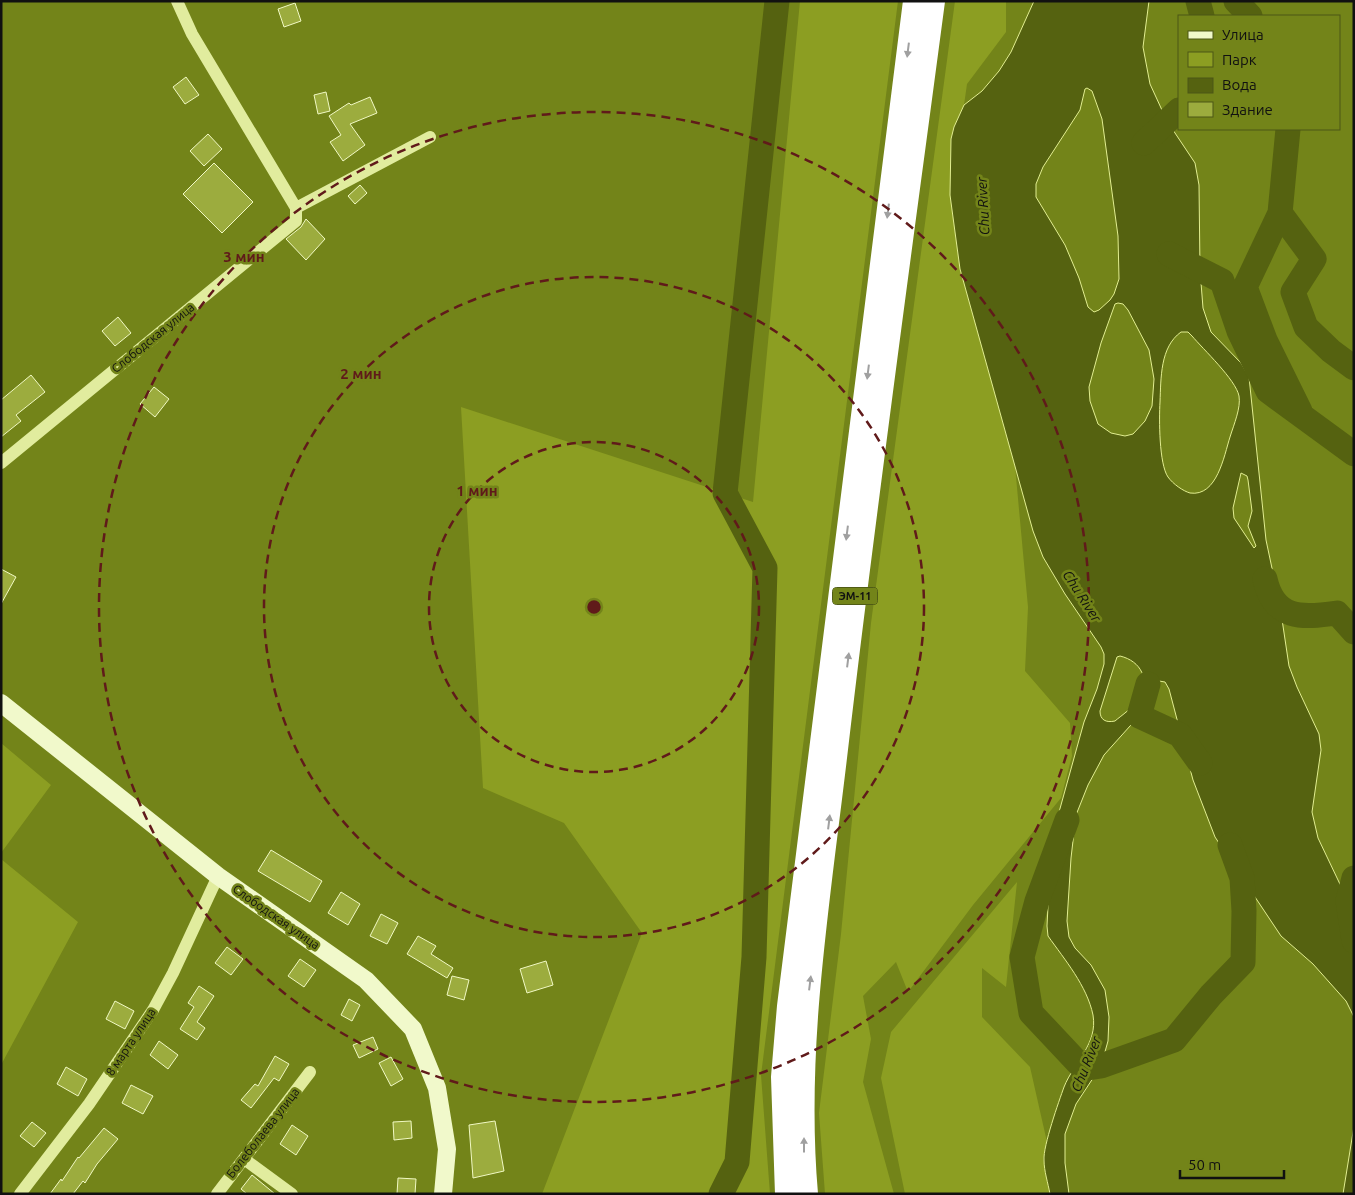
<svg xmlns="http://www.w3.org/2000/svg" width="1355" height="1195" font-family="Ubuntu,sans-serif">
  <style>
    .green { fill: #8c9e22 }
    .water { fill: #556210; stroke: #e2ee91; fill-rule: evenodd }
    .lines { fill: none; stroke-linecap: round; stroke-linejoin: round }
    .river { stroke: #556210; stroke-width: 25 }
    .building { fill: #9cac3e; stroke: #f1f9c4 }
    .street { stroke: #e1ec9e; stroke-width: 12 }
    .secondary { stroke: #f1f9cb; stroke-width: 18 }
    .highway { stroke: #fff; stroke-width: 22 }
    .oneway { fill: #a0a0a0 }
    .ring { fill: none; stroke: #601a1a; stroke-width: 2.5; stroke-dasharray: 9 6 }
    .labels { text-anchor: middle; stroke-width: 5; stroke-linejoin: round; paint-order: stroke }
    .shield { fill: #738419; stroke: #2e3413; stroke-width: 1 }
    .shield-label { font-size: 11px; font-weight: bold; fill: #111 }
    .street-label { font-size: 12px; fill: #111; stroke: #738419 }
    .water-label { font-size: 14px; font-style: italic; fill: #111; stroke: #738419 }
    .centre { fill: #601a1a; stroke: #738419; stroke-width: 2.5 }
    .ring-label { font-size: 15px; text-anchor: middle; font-weight: bold; fill: #601a1a; stroke: #738419; stroke-width: 5; stroke-linejoin: round; paint-order: stroke }
  </style>
  <rect width="100%" height="100%" fill="#738419"/>
  <path class="green" d="M800,1H898L761,1075L770,1194H542L642,933L564,823L483,788L461,407L753,502Z
    M955,1H1006V32L967,84L964,105L954,127L951,139L950,195L960,269L1015,466L1028,607L1025,671L1070,723L1072,756L1061,798L973,905L908,992L896,962L863,996L871,1039L863,1082L894,1194H825L819,1113L841,934L871,623Z
    M1,743L51,785L1,853Z
    M1,859L78,922L1,1065Z
    M1017,882L1006,987L982,968V1017L1030,1067L1047,1142L1043,1159L1050,1194H905L881,1078L891,1032Z"/>
  <path class="water" d="M1034,1H1149L1143,47L1150,84L1167,121L1195,163L1199,185L1200,270L1203,308L1211,332L1241,363L1249,377L1266,540L1280,606L1289,666L1297,687L1319,734L1321,750L1312,812L1318,838L1348,901L1354,907V1017L1346,1001L1313,964L1281,936L1215,837L1193,780L1169,689L1165,682L1159,681L1139,716L1104,755L1088,785L1076,815L1071,858L1067,921L1069,937L1075,948L1091,965L1105,990L1109,1017L1108,1041L1101,1066L1076,1104L1065,1134V1163L1069,1194H1050C1048,1183 1044,1171 1044,1160C1043,1146 1059,1101 1064,1087C1074,1062 1098,1044 1093,1015C1087,986 1065,960 1048,936L1047,926L1049,886L1055,852L1056,823L1084,722L1097,689L1104,664V654L1101,647L1065,594L1043,557L1033,531L960,269L950,195L951,139L954,127L964,105L982,91L999,71L1011,52ZM1087,88L1092,91L1102,119L1118,236L1119,279L1114,294L1110,300L1099,310L1094,312L1088,307L1079,278L1065,245L1036,197V184L1043,167L1080,110L1085,89ZM1118,303L1123,304L1128,310L1149,350L1154,379L1152,406L1145,421L1133,434L1125,436L1111,433L1098,424L1090,401L1089,387L1101,343L1115,304ZM1181,332H1188L1192,336C1203,349 1236,380 1239,396C1241,408 1234,424 1230,437C1224,456 1217,497 1190,493C1183,491 1173,484 1168,477C1159,464 1159,419 1160,402C1161,378 1160,347 1181,332ZM1241,473L1247,476L1248,480L1252,511L1248,526L1256,546L1254,548L1234,518L1233,508ZM1120,656C1141,661 1151,680 1138,699C1133,708 1122,715 1115,721C1106,723 1100,720 1100,711L1117,657Z
    M1354,1126V1194H1343Z"/>
  <g class="lines">
    <path class="river" d="M1198,1L1202,16
      M1236,1L1250,16
      M1288,129L1280,213L1245,287L1265,340L1300,411
      M1144,143L1179,110
      M1280,213L1314,259L1293,292L1306,327L1331,351L1354,368
      M1169,254L1222,281L1239,331L1268,391L1354,454
      M1265,579C1274,620 1302,618 1337,613L1354,632
      M1148,684L1139,716L1180,735L1200,763
      M1067,820L1037,901L1022,957L1031,1013L1078,1063L1088,1068L1101,1066L1174,1040L1211,995L1243,962L1244,911L1242,878L1230,845
      M1354,878L1348,901L1354,941
      M721,1194L737,1162L754,957L765,568L725,493L777,1"/>
  </g>
  <path class="building" d="M295,3L301,21L284,27L278,9Z
    M186,77L199,95L185,104L173,87Z
    M326,92L330,111L318,114L314,95Z
    M370,97L377,113L350,124L365,145L343,161L330,142L341,135L329,116L349,103L351,105Z
    M208,134L222,149L204,166L190,151Z
    M214,163L253,202L222,233L183,194Z
    M360,185L367,193L355,204L348,196Z
    M306,219L325,239L306,260L286,239L301,227Z
    M118,317L131,333L115,346L102,331Z
    M31,375L45,392L16,415L21,421L1,437V400Z
    M154,387L169,399L155,417L140,404Z
    M1,569L16,577L1,604Z
    M271,850L322,881L310,902L258,871Z
    M341,892L360,904L348,925L328,913Z
    M381,914L398,923L387,944L370,936Z
    M418,936L436,946L431,954L453,968L447,978L407,954Z
    M227,947L243,959L231,975L215,963Z
    M300,959L316,970L304,987L288,976Z
    M546,961L553,985L527,993L520,969Z
    M452,976L469,980L464,1000L447,995Z
    M199,986L214,996L197,1022L205,1028L197,1040L180,1029L194,1007L188,1003Z
    M349,999L360,1005L352,1021L341,1015Z
    M115,1001L134,1011L125,1029L106,1019Z
    M373,1037L378,1049L359,1058L353,1045Z
    M159,1041L178,1055L168,1069L150,1055Z
    M275,1056L289,1064L279,1081L274,1078L251,1108L241,1100L255,1084L258,1086Z
    M391,1057L403,1079L391,1086L379,1063Z
    M66,1067L87,1079L78,1096L57,1084Z
    M131,1085L153,1096L143,1114L122,1103Z
    M411,1121L412,1138L394,1140L393,1122Z
    M495,1121L504,1171L473,1178L469,1125Z
    M32,1122L46,1133L34,1147L20,1136Z
    M292,1125L308,1136L296,1155L280,1144Z
    M104,1128L118,1139L97,1164L85,1183L83,1181L73,1194H50L61,1179L62,1181L78,1157L79,1158Z
    M252,1175L275,1194H247L241,1189Z
    M398,1178L416,1179L415,1194H397Z"/>
  <g class="lines">
    <path class="street" d="M296,208L430,137
      M1,463L296,221V208L192,34L177,1
      M244,1159L292,1194
      M20,1194L89,1104L153,1010L173,973L218,876
      M217,1194L310,1072"/>
    <path class="secondary" d="M1,703L218,876L366,980L413,1029L437,1088L447,1149L443,1194"/>
    <path class="highway" d="M786,1194L782,1077L788,1006L914,1
      M807,1194C794,1046 820,896 837,749C866,500 901,250 934,1"/>
  </g>
  <defs><path id="oneway-solid" d="M-6-.8H1V-3.2L6.5 0L1 3.2V.8H-6Z" transform="scale(1.25)"/></defs>
  <g class="oneway">
    <use href="#oneway-solid" transform="translate(908 50) rotate(97)"/>
    <use href="#oneway-solid" transform="translate(888 211) rotate(97)"/>
    <use href="#oneway-solid" transform="translate(868 372) rotate(97)"/>
    <use href="#oneway-solid" transform="translate(847 533) rotate(97)"/>
    <use href="#oneway-solid" transform="translate(848 660) rotate(-83)"/>
    <use href="#oneway-solid" transform="translate(829 822) rotate(-83)"/>
    <use href="#oneway-solid" transform="translate(810 983) rotate(-83)"/>
    <use href="#oneway-solid" transform="translate(804 1145) rotate(-90)"/>
  </g>
  <g class="ring">
    <circle cx="594" cy="607" r="165"/>
    <circle cx="594" cy="607" r="330"/>
    <circle cx="594" cy="607" r="495"/>
  </g>
  <g class="labels">
    <rect class="shield" x="832.5" y="587.5" width="45" height="17" rx="4"/>
    <g class="shield-label">
      <text x="855" y="600">ЭМ-11</text>
    </g>
    <g class="street-label">
      <text transform="translate(153 338) rotate(-39)" y="4">Слободская улица</text>
      <text transform="translate(276 917) rotate(35)" y="4">Слободская улица</text>
      <text transform="translate(131 1042) rotate(-56)" y="4">8 марта улица</text>
      <text transform="translate(263 1133) rotate(-52)" y="4">Болеболаева улица</text>
    </g>
    <g class="water-label">
      <text transform="translate(983 206) rotate(-93)" y="5">Chu River</text>
      <text transform="translate(1082 596) rotate(57)" y="5">Chu River</text>
      <text transform="translate(1086 1064) rotate(-68)" y="5">Chu River</text>
    </g>
  </g>
  <circle cx="594" cy="607" r="8" class="centre"/>
  <g class="ring-label">
    <text x="244" y="262">3 мин</text>
    <text x="361" y="379">2 мин</text>
    <text x="477" y="496">1 мин</text>
  </g>
  <rect width="1355" height="1195" fill="none" stroke="#111111" stroke-width="5"/>
  <rect x="1178" y="15" width="162" height="115" fill="#738419" stroke="#4c5616"/>
  <rect x="1188" y="31" width="25" height="8" fill="#f1f9cb" stroke="#4c5616"/>
  <text x="1222" y="40" font-size="15" fill="#111111">Улица</text>
  <rect x="1188" y="52" width="25" height="15" fill="#8c9e22" stroke="#4c5616"/>
  <text x="1222" y="65" font-size="15" fill="#111111">Парк</text>
  <rect x="1188" y="78" width="25" height="15" fill="#556210" stroke="#4c5616"/>
  <text x="1222" y="90" font-size="15" fill="#111111">Вода</text>
  <rect x="1188" y="102" width="25" height="15" fill="#9cac3e" stroke="#4c5616"/>
  <text x="1222" y="115" font-size="15" fill="#111111">Здание</text>
  <path d="M1180 1170v8h104v-8" fill="none" stroke="#111111" stroke-width="2.5"/>
  <text x="1188" y="1170" font-size="15" fill="#111111" stroke="#738419" stroke-width="4" paint-order="stroke">50 m</text>
</svg>
